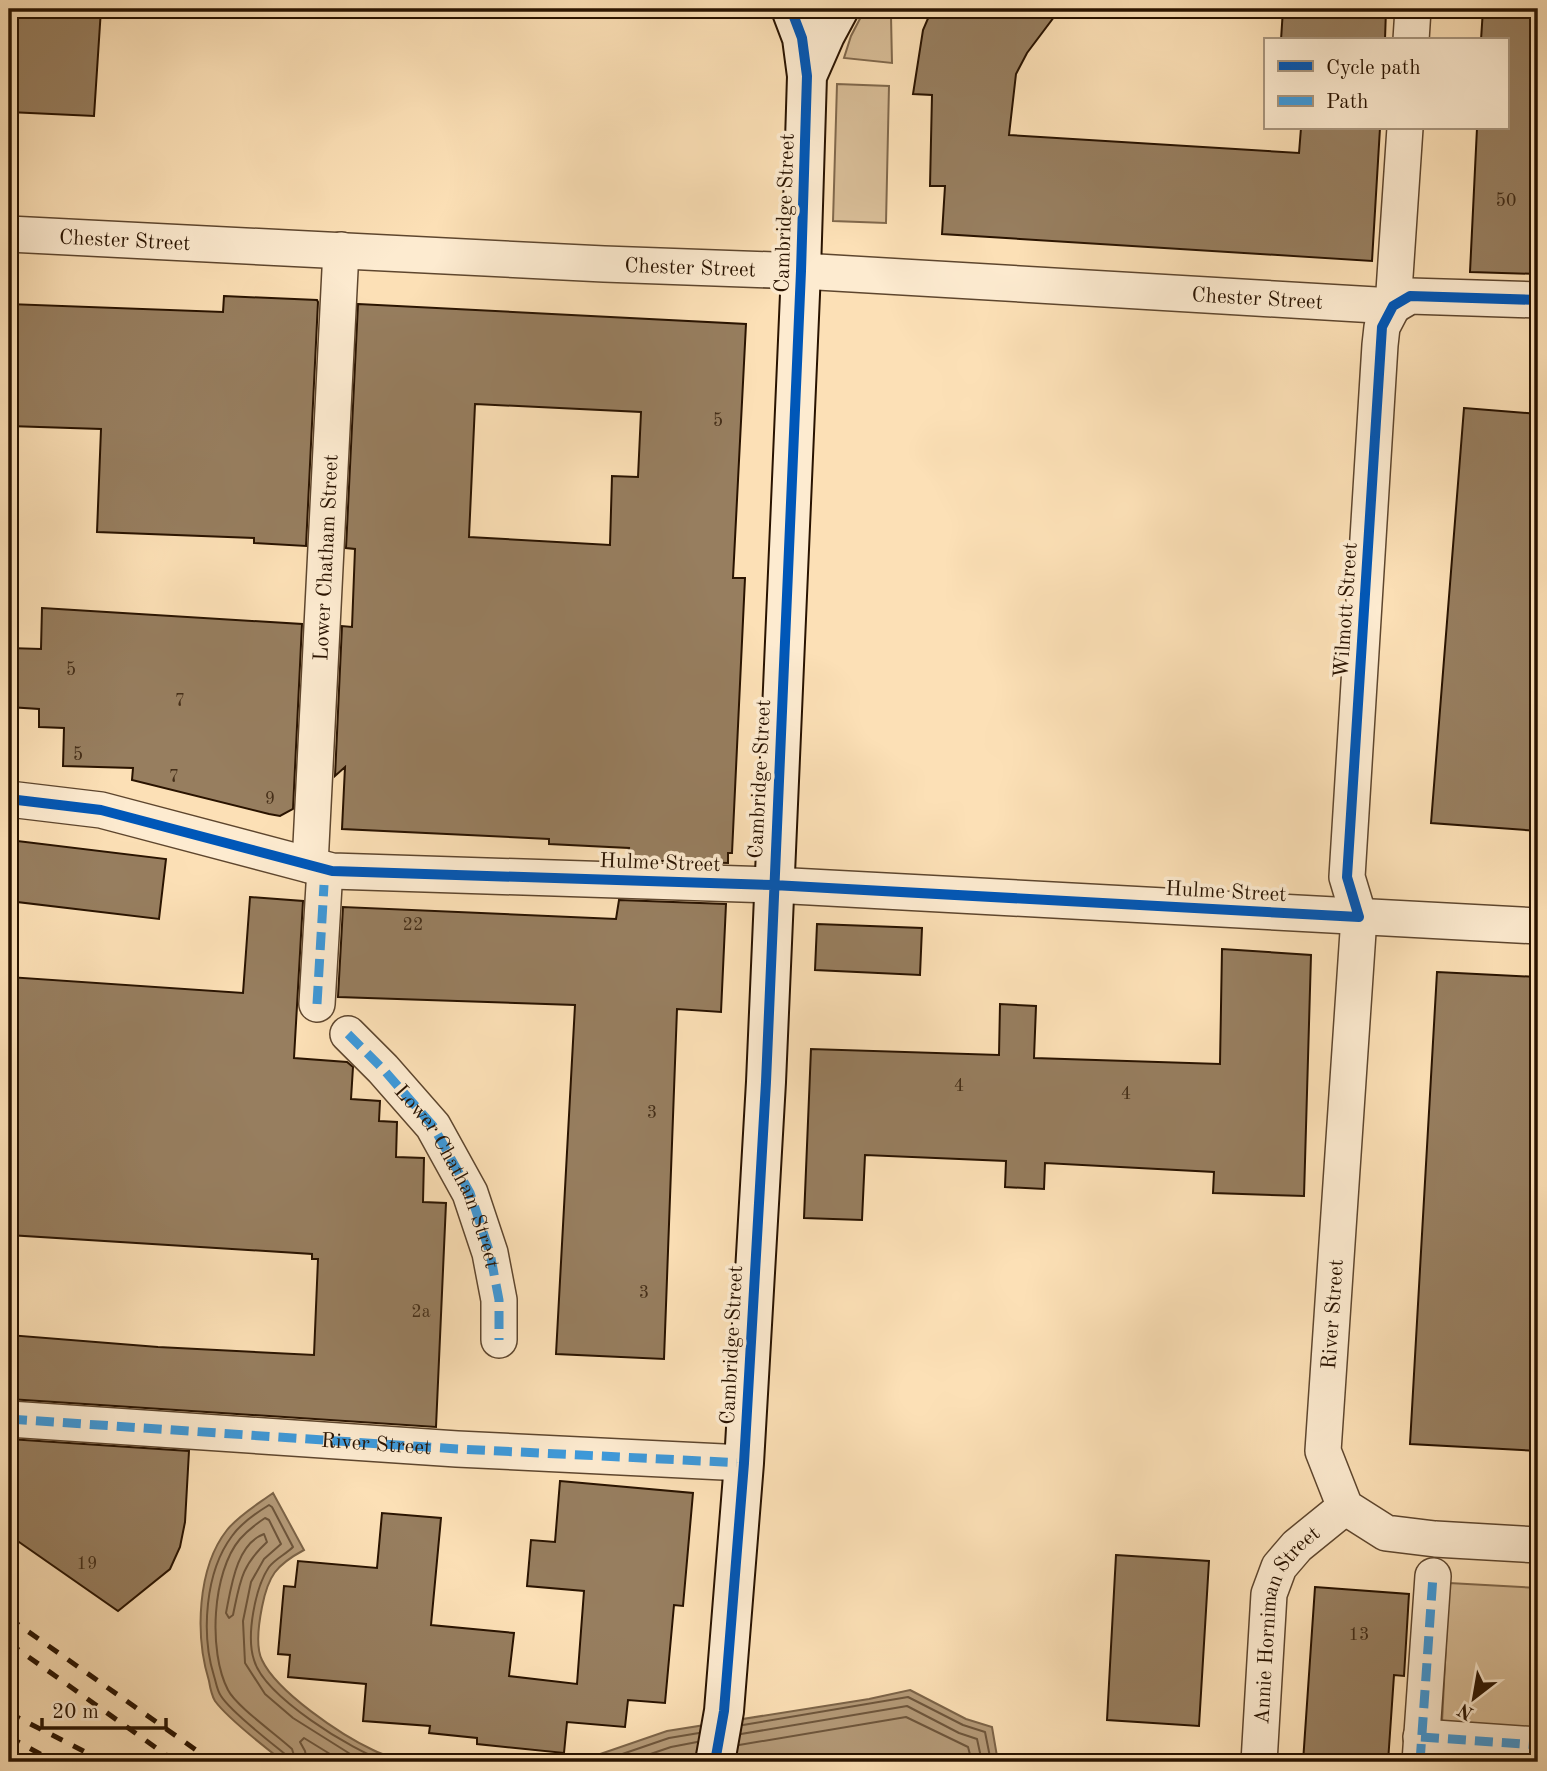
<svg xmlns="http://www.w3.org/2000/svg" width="1547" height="1771" font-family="'Old Standard TT',serif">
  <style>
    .green { fill: #d8bd97; stroke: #80684c; stroke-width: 2 }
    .water { fill: #b49a78; stroke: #7c6448; stroke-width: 2 }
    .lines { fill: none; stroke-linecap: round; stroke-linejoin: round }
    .shore { stroke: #6e563c; stroke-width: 2 }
    .building { fill: #977e5f; stroke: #291300; stroke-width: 2; fill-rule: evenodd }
    .street-casing { stroke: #5e462e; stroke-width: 38 }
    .secondary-casing { stroke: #291300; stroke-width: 42 }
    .street { stroke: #fdebd0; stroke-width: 35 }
    .secondary { stroke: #fdebd0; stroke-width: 38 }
    .rail { stroke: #291300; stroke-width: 5; stroke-dasharray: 12 12; stroke-linecap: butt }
    .quiet { stroke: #3d9adc; stroke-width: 9; stroke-dasharray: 18 9; stroke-linecap: butt }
    .cycleway-casing { stroke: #fdebd0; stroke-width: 15 }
    .cycleway { stroke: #0057b8; stroke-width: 10 }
    .labels { text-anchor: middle; stroke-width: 7; stroke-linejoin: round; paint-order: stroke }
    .number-label { font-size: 18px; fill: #442e18 }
    .street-label { font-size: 21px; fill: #291300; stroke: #fdebd0 }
  </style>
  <rect width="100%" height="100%" fill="#fce0b6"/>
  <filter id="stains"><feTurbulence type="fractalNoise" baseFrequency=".00286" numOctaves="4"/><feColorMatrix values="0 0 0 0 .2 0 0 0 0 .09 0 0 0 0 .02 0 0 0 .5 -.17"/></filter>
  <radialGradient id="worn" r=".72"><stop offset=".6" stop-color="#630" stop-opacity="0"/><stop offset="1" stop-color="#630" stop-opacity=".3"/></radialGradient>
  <path class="green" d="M865,9H894L891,16L892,63L844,58L851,36Z
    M837,84L889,86L886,223L833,221Z
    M1449,1583L1538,1588V1728L1442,1722Z"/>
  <path class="water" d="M273,1493L304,1550C276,1565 268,1576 262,1607C259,1622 255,1646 262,1660C277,1692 341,1735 373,1750C384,1756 397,1758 409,1762H284C266,1748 228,1719 215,1701C212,1696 210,1687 209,1681C195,1636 197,1568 227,1530C239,1515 258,1504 273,1493Z
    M910,1690L966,1719L992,1727L998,1762H577L667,1731L869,1699Z"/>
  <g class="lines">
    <path class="shore" d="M264,1534L267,1542C241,1566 240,1582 233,1615L229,1618L226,1613C231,1588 236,1544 264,1534Z
      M743,1725L908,1697L963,1725L985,1732L991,1762
      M741,1734L907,1706L959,1733L977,1739L982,1762
      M739,1745L906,1717L968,1747L972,1762
      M287,1762L285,1754C269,1741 231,1712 221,1696C217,1691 216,1682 214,1676C201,1634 205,1572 232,1536C241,1523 256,1513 269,1505L272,1507L293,1547C286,1554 275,1559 269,1567C255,1588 246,1636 254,1660C264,1696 352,1751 387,1762
      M296,1762L292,1749C277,1735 236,1706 228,1690C208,1652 212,1572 240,1539C247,1531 256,1524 265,1518L269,1520L281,1544L264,1559L251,1582L243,1621L245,1663L265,1694L293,1718L363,1762
      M307,1762L305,1751L300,1742L304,1738L343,1762
      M599,1762L669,1738L699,1733
      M627,1762L671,1747L697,1742"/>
  </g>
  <path class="building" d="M9,9H101L94,116L9,112Z
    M932,9H1060L1027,53L1016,74L1009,135L1299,153L1301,128H1380L1372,261L942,234L945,186H930L932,95L913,94L923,30Z
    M1283,9H1386L1385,40H1281Z
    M1483,9H1538V274L1470,272L1477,128H1507V40H1481Z
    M224,296L317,300L318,302L306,546L254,543V538L97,532L101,429L9,426V304L223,312Z
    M358,304L746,324L733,578H745L732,853H728V863L627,860L629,848L549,844V839L342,829L345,767L335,776L342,626L352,627L355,549L346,548ZM475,404L641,412L638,477L612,476L610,545L469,537Z
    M1464,408L1538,414V831L1431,823Z
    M42,608L302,624L293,809L280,816L269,814L132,780L133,768L63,766L64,728L39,727V709L9,707V648L41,649Z
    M9,840L166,859L159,919L9,901Z
    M250,897L303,901L294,1058L347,1062L353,1067L351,1099L380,1101L379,1121L397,1122L396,1157L424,1158L423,1202L446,1203L436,1427L9,1399V1335L158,1347L314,1355L318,1259H312V1254L9,1235V977L243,993Z
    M619,900L726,904L721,1012L677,1009L664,1359L556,1354L575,1005L338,997L343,907L616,919Z
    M817,924L922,928L920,975L815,970Z
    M1222,949L1311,955L1304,1196L1213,1193L1214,1172L1045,1163L1044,1189L1005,1187L1006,1161L865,1155L862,1220L804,1218L811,1049L999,1055L1000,1004L1036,1006L1034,1058L1220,1064Z
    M1437,972L1538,977V1451L1410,1444Z
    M9,1439L189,1451L185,1522L180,1547L170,1569L118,1611L9,1535Z
    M560,1481L693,1493L683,1606L674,1605L665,1703L628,1700L625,1727L567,1722L564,1753L477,1744V1738L429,1733L430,1726L363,1721L366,1684L288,1677L290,1655L278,1654L284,1586L295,1587L298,1561L377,1568L382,1513L441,1518L431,1625L514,1633L509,1676L577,1684L584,1591L527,1586L531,1540L555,1542Z
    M1116,1555L1209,1561L1199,1726L1107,1720Z
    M1315,1587L1409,1594L1404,1676L1394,1675L1388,1762H1303Z"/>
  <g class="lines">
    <defs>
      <g id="street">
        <path d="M1411,40L1413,9"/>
        <path d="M1405,128L1393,306L1382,327L1380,345L1347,877L1359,917L1323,1451L1345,1507L1386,1533L1435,1539L1538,1545"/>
        <path id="s1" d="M9,234L604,264L801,271L1393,306L1410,296L1538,300"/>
        <path d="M9,799L101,810L332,871L773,885L1538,926"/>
        <path id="s2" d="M310,865L341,250"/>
        <path d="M317,1004L324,885"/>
        <path id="s3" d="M348,1034L383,1069L433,1126L470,1193L490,1253L499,1300V1340"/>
        <path d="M9,1419L457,1449L744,1463"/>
        <path d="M1421,1737L1538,1745"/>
        <path id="s4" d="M1259,1762L1269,1594L1279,1567L1297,1546L1345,1507"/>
        <path d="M1420,1762L1433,1576"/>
      </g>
      <path id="secondary" d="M807,76L825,35L839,9
        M715,1762L724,1711L744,1463L766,1082L801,271L807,76L802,38L791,9"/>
    </defs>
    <use href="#street" class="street-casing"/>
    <use href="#secondary" class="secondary-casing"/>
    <use href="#street" class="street"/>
    <use href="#secondary" class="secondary"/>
    <path class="rail" d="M9,1618L213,1762
      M9,1643L176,1762
      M9,1713L105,1762
      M9,1737L55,1762"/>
    <g class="quiet">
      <path d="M317,1004L324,885"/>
      <path d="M348,1034L383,1069L433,1126L470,1193L490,1253L499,1300V1340"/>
      <path id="s5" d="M9,1419L457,1449L744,1463"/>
      <path d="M1421,1737L1538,1745"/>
      <path d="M1420,1762L1433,1576"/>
    </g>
    <defs>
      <path id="cycleway" d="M9,799L101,810L332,871L773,885L1359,917L1347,877L1382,327L1393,306L1410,296L1538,300
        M715,1762L724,1711L744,1463L766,1082L801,271L807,76L802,38L791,9"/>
    </defs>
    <use href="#cycleway" class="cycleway-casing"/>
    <use href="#cycleway" class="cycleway"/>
  </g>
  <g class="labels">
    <g class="number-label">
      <text x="1506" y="206">50</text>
      <text x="718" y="426">5</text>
      <text x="71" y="675">5</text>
      <text x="180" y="706">7</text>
      <text x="78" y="760">5</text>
      <text x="174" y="782">7</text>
      <text x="270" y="804">9</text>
      <text x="413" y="930">22</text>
      <text x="959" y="1091">4</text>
      <text x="1126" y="1099">4</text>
      <text x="652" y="1118">3</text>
      <text x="644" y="1298">3</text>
      <text x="421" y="1317">2a</text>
      <text x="87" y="1569">19</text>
      <text x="1359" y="1640">13</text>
    </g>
    <g class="street-label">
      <text transform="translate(784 213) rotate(-88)" y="7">Cambridge Street</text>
      <text dy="7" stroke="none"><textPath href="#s1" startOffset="116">Chester Street</textPath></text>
      <text dy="7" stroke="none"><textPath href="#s1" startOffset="682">Chester Street</textPath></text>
      <text dy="7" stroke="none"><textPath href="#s1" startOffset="1250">Chester Street</textPath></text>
      <text dy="7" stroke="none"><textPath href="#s2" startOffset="308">Lower Chatham Street</textPath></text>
      <text transform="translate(1345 610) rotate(-86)" y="7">Wilmott Street</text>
      <text transform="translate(759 779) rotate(-87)" y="7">Cambridge Street</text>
      <text transform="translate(660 862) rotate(2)" y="7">Hulme Street</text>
      <text transform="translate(1226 891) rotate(3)" y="7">Hulme Street</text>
      <text dy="7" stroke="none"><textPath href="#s3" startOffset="177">Lower Chatham Street</textPath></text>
      <text transform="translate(1332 1314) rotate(-86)" y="7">River Street</text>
      <text transform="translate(731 1345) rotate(-87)" y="7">Cambridge Street</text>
      <text dy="7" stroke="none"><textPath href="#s5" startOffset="368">River Street</textPath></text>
      <text dy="7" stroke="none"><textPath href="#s4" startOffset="144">Annie Horniman Street</textPath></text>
    </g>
  </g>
  <rect width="1547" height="1771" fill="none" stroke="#fce0b6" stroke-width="35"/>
  <rect x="10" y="10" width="1526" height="1750" fill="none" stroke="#291300" stroke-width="3.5"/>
  <rect x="18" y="18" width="1512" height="1736" fill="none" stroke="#291300" stroke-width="2"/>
  <rect x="1264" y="38" width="245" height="91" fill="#fdebd0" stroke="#a8957d" stroke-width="2"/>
  <rect x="1278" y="61" width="35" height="10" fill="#0057b8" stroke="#a8957d" stroke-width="2"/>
  <text x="1326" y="74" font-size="21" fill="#291300">Cycle path</text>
  <rect x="1278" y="96" width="35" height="10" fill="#3d9adc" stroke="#a8957d" stroke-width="2"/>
  <text x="1326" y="108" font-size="21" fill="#291300">Path</text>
  <g transform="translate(1474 1698) rotate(211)" stroke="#fdebd0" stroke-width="5" paint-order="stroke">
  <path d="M0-5L12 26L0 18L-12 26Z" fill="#291300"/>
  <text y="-10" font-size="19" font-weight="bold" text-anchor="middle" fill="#291300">N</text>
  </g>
  <path d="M42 1718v10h124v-10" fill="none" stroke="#291300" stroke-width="3.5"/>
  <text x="52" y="1718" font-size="21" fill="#291300" stroke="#fdebd0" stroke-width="5" paint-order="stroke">20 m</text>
  <rect width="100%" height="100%" filter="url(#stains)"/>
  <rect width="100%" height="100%" fill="url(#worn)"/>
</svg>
